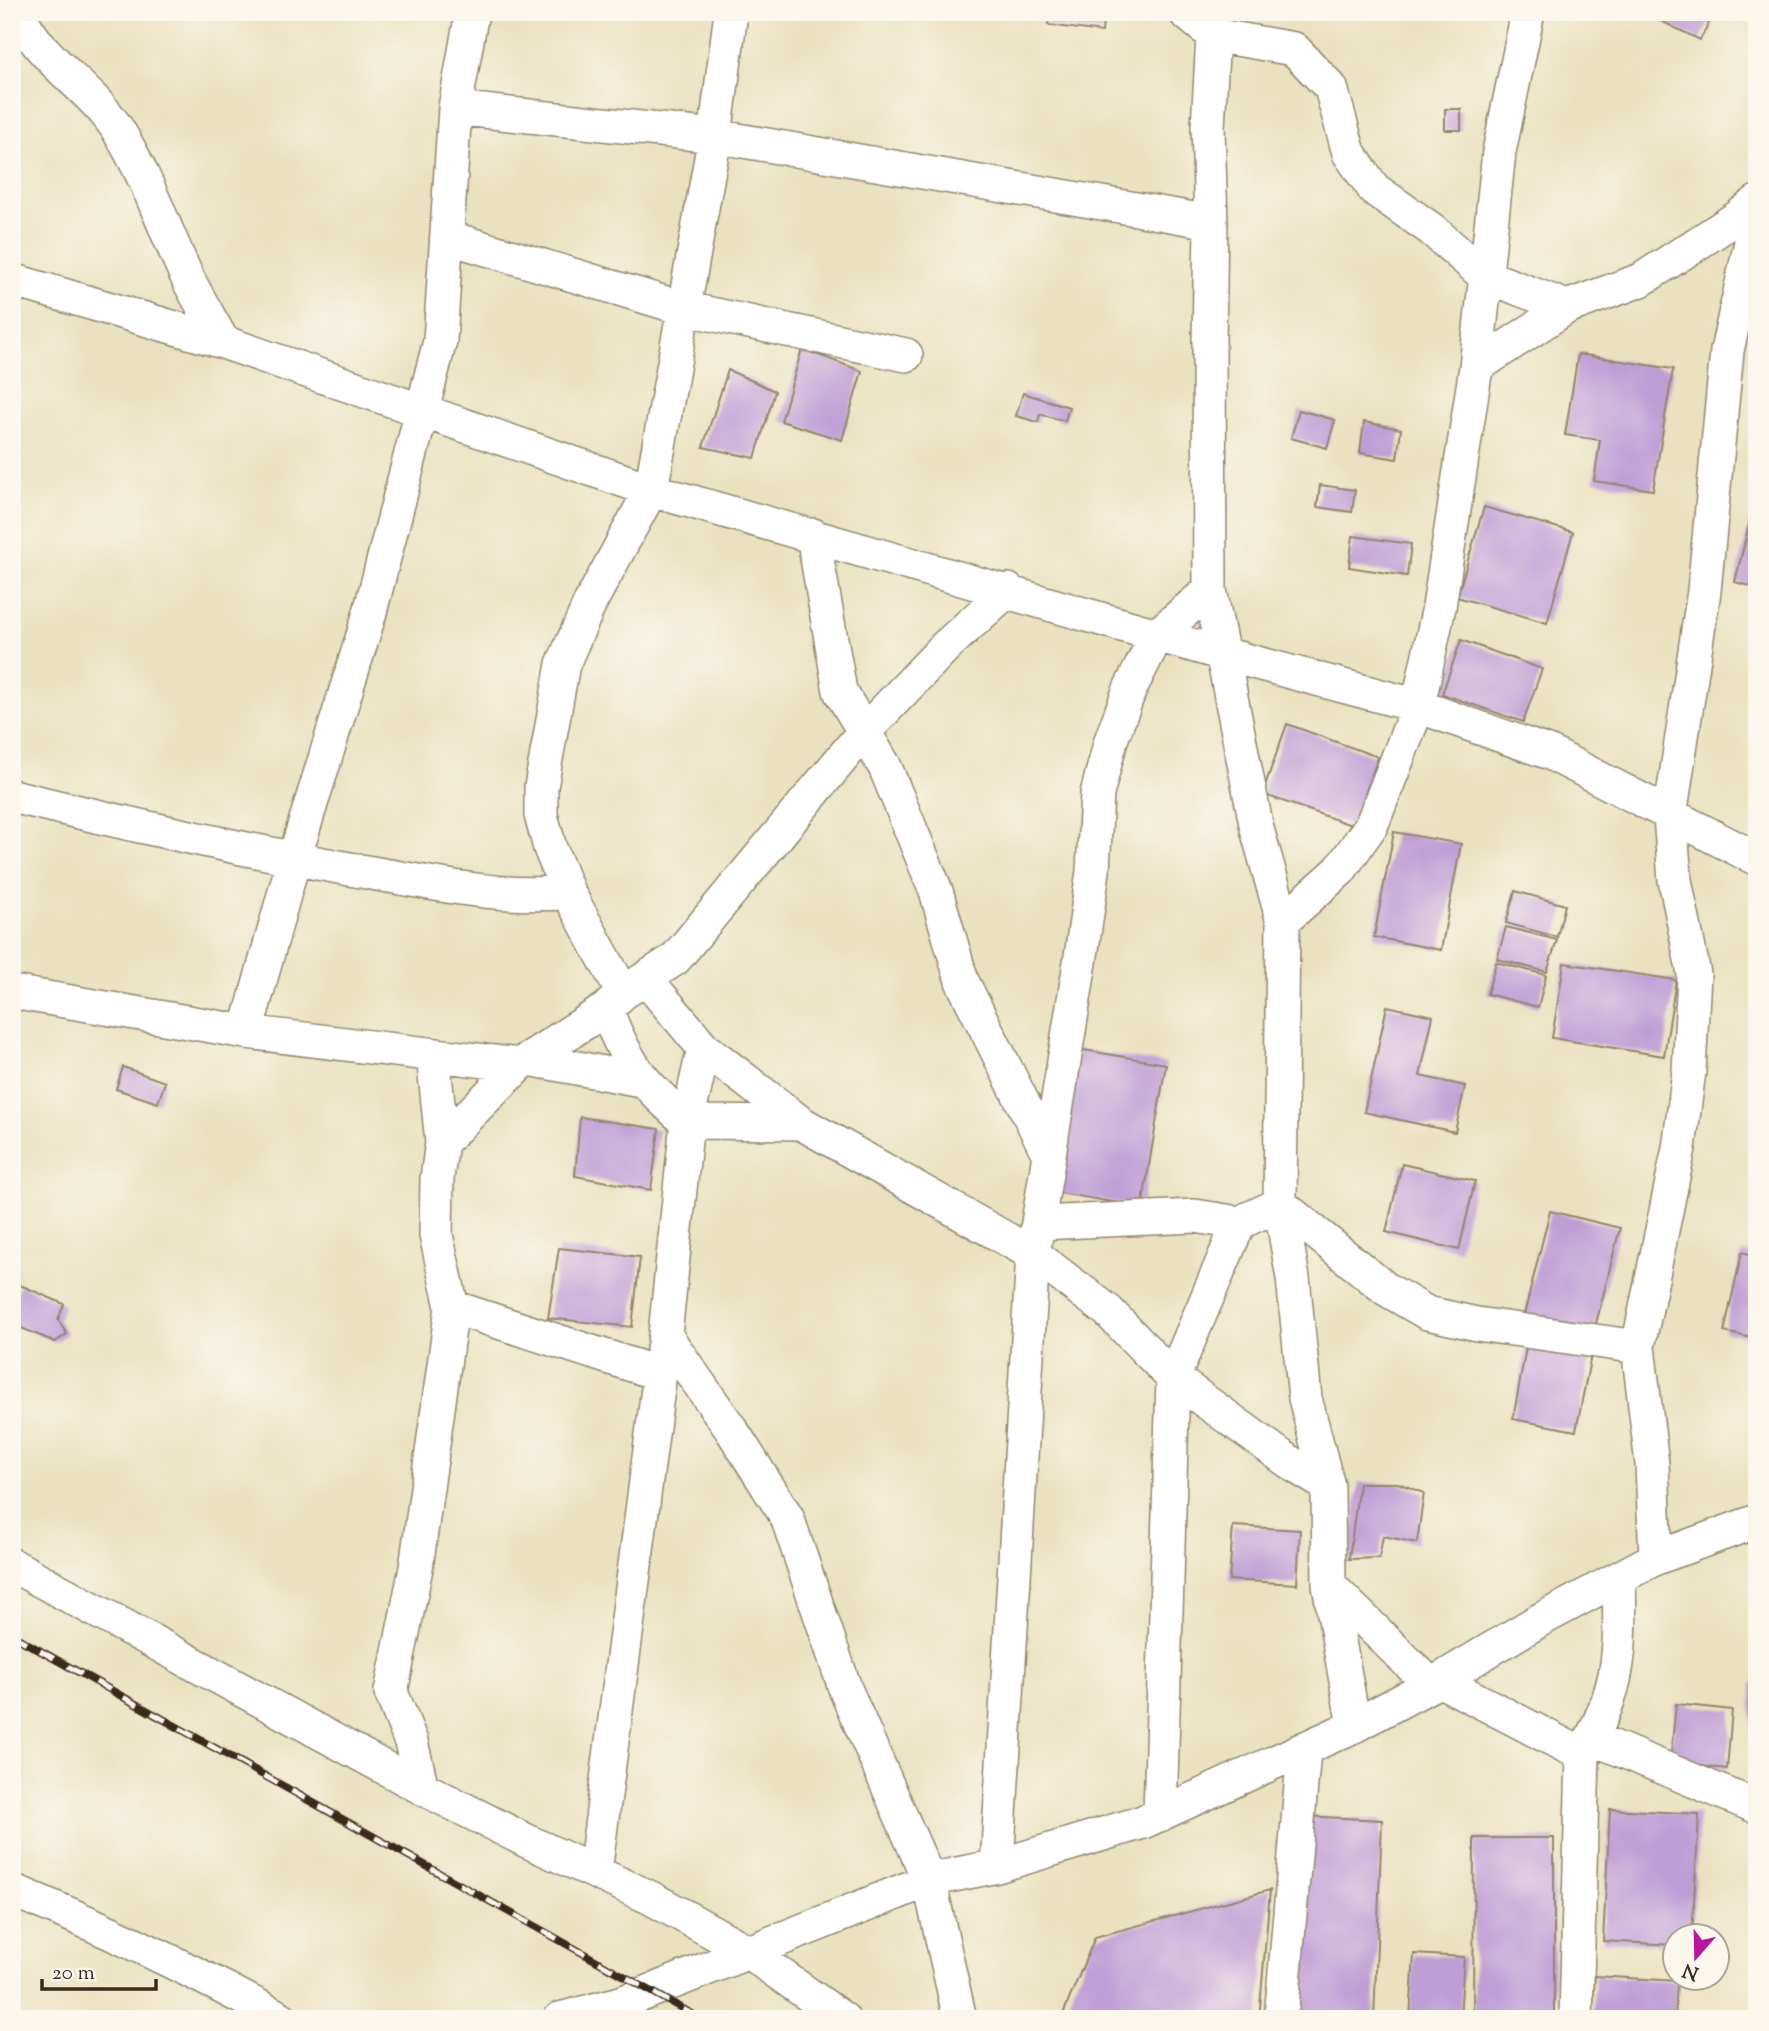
<svg xmlns="http://www.w3.org/2000/svg" width="1769" height="2031" font-family="'Sorts Mill Goudy',serif">
  <style>
    .building { fill: #bf9ed6 }
    .lines { fill: none; stroke-linecap: round; stroke-linejoin: round }
    .street-casing { stroke: #92866e; stroke-width: 36 }
    .street { stroke: #fff; stroke-width: 33 }
    .rail-casing { stroke: #3b2a1e; stroke-width: 8 }
    .rail { stroke: #fbf7ec; stroke-width: 5; stroke-dasharray: 16; stroke-linecap: butt }
  </style>
  <rect width="100%" height="100%" fill="#fbf7ec"/>
  <filter id="ink" filterUnits="userSpaceOnUse"><feTurbulence type="fractalNoise" baseFrequency=".0143" numOctaves="2"/><feDisplacementMap in="SourceGraphic" scale="14" xChannelSelector="R" yChannelSelector="G"/><feConvolveMatrix kernelMatrix="1 2 1 2 8 2 1 2 1" color-interpolation-filters="sRGB"/></filter>
  <filter id="wash" filterUnits="userSpaceOnUse"><feTurbulence type="fractalNoise" baseFrequency=".00686" numOctaves="4" result="noise"/><feDisplacementMap in="SourceGraphic" scale="28" xChannelSelector="R" yChannelSelector="G"/><feGaussianBlur stdDeviation="1.57" result="paint"/><feColorMatrix in="noise" values="0 0 0 0 0 0 0 0 0 0 0 0 0 0 0 0 0 1.4 0 .05"/><feComposite in="paint" operator="in"/></filter>
  <g filter="url(#wash)">
    <rect width="100%" height="100%" fill="#e9e1bf"/>
    <g id="blocks">
      <path class="building" d="M1050,12H1104L1102,32L1048,25Z
        M1660,12H1715L1700,40L1657,19Z
        M1445,109H1461V130H1445Z
        M802,349L862,371L842,440L781,421Z
        M1578,354L1673,369L1653,490L1594,481L1600,440L1565,435Z
        M728,370L775,391L755,458L703,447Z
        M1023,393L1069,407L1065,421L1040,414L1038,422L1016,416Z
        M1299,410L1335,420L1327,448L1291,438Z
        M1364,422L1401,429L1397,459L1360,453Z
        M1320,485L1355,490L1352,512L1317,507Z
        M1484,507L1573,532L1547,623L1457,597Z
        M1751,517L1757,518V588L1735,582Z
        M1353,536L1411,544L1407,576L1349,567Z
        M1461,640L1542,669L1523,722L1442,694Z
        M1287,724L1378,757L1354,826L1262,794Z
        M1394,832L1461,844L1441,950L1374,937Z
        M1515,891L1565,905L1557,937L1506,923Z
        M1506,927L1557,940L1547,972L1497,959Z
        M1496,962L1546,975L1538,1007L1487,994Z
        M1564,963L1676,980L1664,1056L1552,1038Z
        M1387,1006L1433,1016L1420,1076L1465,1086L1455,1132L1364,1112Z
        M1078,1049L1166,1064L1142,1207L1054,1192Z
        M123,1067L165,1082L158,1103L116,1089Z
        M580,1117L659,1129L651,1190L575,1176Z
        M1402,1164L1475,1181L1459,1250L1386,1232Z
        M1550,1211L1620,1228L1594,1332L1524,1315Z
        M559,1248L640,1257L632,1327L548,1318Z
        M1742,1252L1757,1256V1339L1724,1332Z
        M12,1269L18,1271L13,1287H12Z
        M20,1285L64,1304L58,1320L67,1334L55,1342L12,1324V1303Z
        M1527,1342L1591,1355L1576,1431L1513,1419Z
        M1359,1483H1398L1424,1493L1417,1543L1383,1536L1379,1558L1349,1559Z
        M1233,1526L1300,1530L1297,1584L1229,1580Z
        M1752,1683H1757V1779H1751Z
        M1676,1704L1732,1710L1727,1769L1670,1763Z
        M1610,1809L1699,1814L1692,1937H1674V1945L1603,1941Z
        M1304,1816L1382,1820L1374,2019H1296Z
        M1474,1838H1554V2019L1473,2018Z
        M1270,1890L1259,2019H1061L1095,1937Z
        M1414,1954L1464,1957L1460,2019H1410Z
        M1595,1976L1677,1981L1675,2019H1592Z"/>
    </g>
  </g>
  <g filter="url(#ink)">
    <use href="#blocks" fill-opacity="0" stroke="#92866e" stroke-width="2"/>
    <g class="lines">
      <defs>
        <path id="street" d="M18,12C39,60 91,87 118,130C148,178 165,231 189,281C200,302 212,322 223,342
          M1185,12L1213,35L1294,49L1331,88L1349,153L1374,189L1431,229L1485,276L1567,307
          M1213,35L1208,127L1211,222L1209,343L1210,590L1257,829L1283,921L1280,1204L1293,1278L1305,1398L1328,1486L1329,1585L1354,1726
          M455,108L715,136L1211,222
          M447,237L682,308L906,355
          M12,280L223,342L651,490L1223,654L1418,706L1550,753L1757,859
          M1476,367L1567,307L1641,280L1738,217L1757,202
          M813,535L840,691L885,767L936,891L962,981L1049,1155
          M12,796C131,825 252,852 372,873C437,884 502,899 568,892
          M1283,921L1340,870L1372,824L1418,706L1439,607L1476,367L1499,152L1528,12
          M646,979L704,1048L801,1123L1033,1254L1108,1311L1173,1378L1295,1466L1328,1486
          M12,992L246,1032L519,1065
          M623,993L568,892L550,848L541,815V787L563,664L591,601L651,490L715,136L731,12
          M606,1009C628,1067 642,1082 687,1122L801,1123
          M246,1032L294,859L369,616L440,341L455,108L472,12
          M529,1059L641,1080
          M442,1142L519,1065L606,1009L623,993L675,959L863,733L946,646L1008,590
          M1039,1223L1195,1216L1239,1223L1280,1204L1386,1289L1427,1313L1477,1324L1638,1347
          M452,1307L660,1374
          M665,1335L733,1432L787,1517L846,1691L929,1880L960,2019
          M1656,1558L1652,1464L1638,1347L1679,1148L1689,1071L1694,974L1675,880L1670,816L1704,591L1727,351L1757,215
          M12,1565L422,1788L527,1841L651,1898L747,1951L843,2019
          M1329,1585L1431,1685
          M1439,1680L1583,1755
          M1592,1738L1757,1807
          M422,1788L411,1742L391,1692L416,1568L452,1307L436,1235L437,1178L442,1142L433,1055
          M1160,1815L1173,1378L1239,1223
          M997,1866L1033,1254L1081,956L1093,871L1097,794L1111,740L1130,689L1157,635L1210,590
          M595,1872L665,1335L687,1122L704,1048
          M12,1890C105,1928 194,1971 282,2019
          M560,2019L621,2003L929,1880L997,1866L1143,1822L1354,1726L1431,1685L1540,1620L1656,1558L1757,1521
          M1281,2019L1304,1750
          M1576,2019L1583,1755C1621,1684 1621,1658 1619,1578"/>
      </defs>
      <use href="#street" class="street-casing"/>
      <use href="#street" class="street"/>
      <defs>
        <path id="rail" d="M12,1635L701,2019"/>
      </defs>
      <use href="#rail" class="rail-casing"/>
      <use href="#rail" class="rail"/>
    </g>
  </g>
  <rect width="1769" height="2031" fill="none" stroke="#fbf7ec" stroke-width="42"/>
  <g transform="translate(1696 1957) rotate(200)"><circle r="33" fill="#fbf7ec" stroke="#aea59a" stroke-width="2"/>
  <path d="M0-5L12 26L0 18L-12 26Z" fill="#b5179e"/>
  <text y="-10" font-size="19" font-weight="bold" text-anchor="middle" fill="#3b2a1e">N</text>
  </g>
  <path d="M42 1979v10h114v-10" fill="none" stroke="#3b2a1e" stroke-width="3.5"/>
  <text x="52" y="1979" font-size="21" fill="#3b2a1e" stroke="#fbf7ec" stroke-width="5" paint-order="stroke">20 m</text>
</svg>
